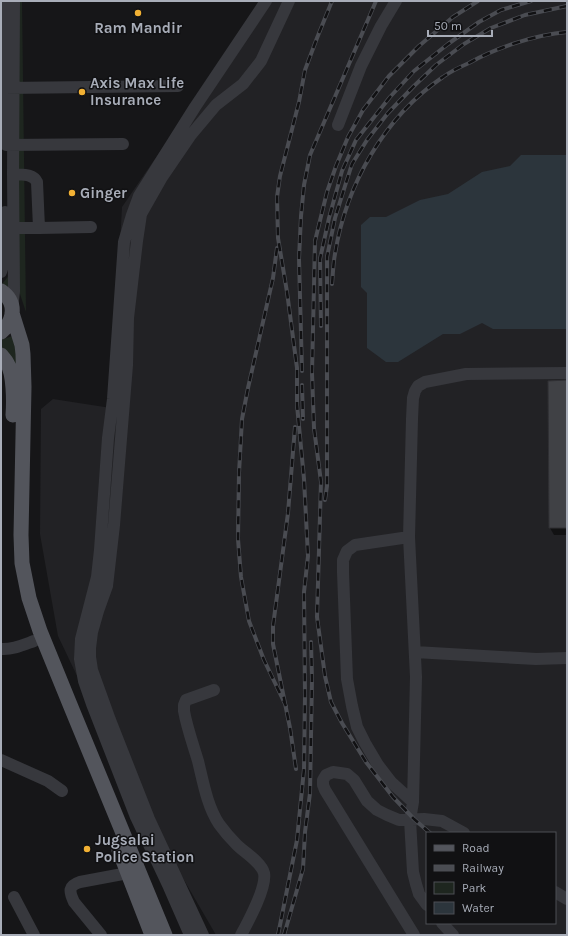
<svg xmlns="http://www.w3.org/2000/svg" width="568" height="936" font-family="Karla,sans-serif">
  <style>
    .built { fill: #222225; fill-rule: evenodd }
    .green { fill: #1e261f }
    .water { fill: #2c353c }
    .shadow { fill: #0007 }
    .building { fill: #404145; stroke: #303034 }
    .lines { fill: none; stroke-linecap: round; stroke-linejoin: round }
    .minor { stroke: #37383d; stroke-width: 12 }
    .major { stroke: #53555c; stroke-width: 15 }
    .rail-casing { stroke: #4a4c52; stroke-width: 4 }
    .rail { stroke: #111113; stroke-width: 2.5; stroke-dasharray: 8; stroke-linecap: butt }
    .poi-dot { fill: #f2b134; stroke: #111113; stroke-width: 1.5 }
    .labels { text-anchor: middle; stroke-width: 3; stroke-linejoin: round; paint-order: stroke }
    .poi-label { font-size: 15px; font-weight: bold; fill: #a8adb8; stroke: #111113; text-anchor: start }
  </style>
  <rect width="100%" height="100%" fill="#161618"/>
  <path class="built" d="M263,1H567V935H216L130,787L58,636L40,534L41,409L53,399L111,408L122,207ZM427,833H555V923H427Z"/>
  <path class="green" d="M13,1H22L26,312L20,294L7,289L1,285L12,272Z
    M15,335L19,396L1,348V340Z"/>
  <path class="water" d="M521,155H567V329H493L482,323L460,334H443L398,362H386L367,348V293L361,287V225L370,217H386L420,200L448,194L482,172L510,166Z"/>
  <path class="shadow" d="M567,381V535H554L550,528L549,382Z"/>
  <path class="building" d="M567,380V528H549L548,381Z"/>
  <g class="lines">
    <path class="minor" d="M3,1L5,141
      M5,88L178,86
      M338,125L361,66L381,26L396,1
      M6,145L123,144
      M13,174C21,175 33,173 37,182L39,228
      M6,228H39L91,227
      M1,272L4,261L5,212
      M12,310L14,291L13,174L14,1
      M409,537L355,545L347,551L343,560V572L347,679L352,706L357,727L365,743L378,765L391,782L413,802
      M1,649C12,650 23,645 34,641
      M415,652L536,659L567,658
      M214,690L186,700L184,705V711C187,728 193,744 198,761C203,781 207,806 219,824C224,831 230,838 237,845C244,852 261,862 264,873C267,887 248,922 241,935
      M1,760L48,781L62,791
      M555,892L567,899
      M14,897L34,935
      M427,905L419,894L416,884L413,872L410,820L413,802L416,677L409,537L412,419L413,398L415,391L418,386L425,382L466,374L567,373
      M442,923L453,935
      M101,935L74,902C69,891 68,886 80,882L128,873
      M190,935L169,887L136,817L92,704L84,681L80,659L81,639L97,577L100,550L108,438L113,399L124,242L132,215L139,196L195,107L266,1
      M203,935L149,819L110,720L92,670L90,657V648L92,632L98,611L107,586L114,525L127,365L128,318L137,241L141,214L162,177L190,136L216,105L243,84L261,61L289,1
      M414,935L325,790L323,785V780L326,775L333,772L347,774L354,780L367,801L377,810L387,815L399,820L424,819L442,821L464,833"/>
    <path class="major" d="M1,291C17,302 15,321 1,332
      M12,313L22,345L23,354L24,387L21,535L22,563L29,598L40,631L71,707L165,935
      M1,355C3,358 6,360 7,363C14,373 14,402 13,415
      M119,850L152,935"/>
    <defs>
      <path id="rail" d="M277,248L273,278L248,388L242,419L239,473L238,539L241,577L249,621L264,660L286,706
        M332,284C333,274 333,264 335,254C346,185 384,117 443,77C451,71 460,67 469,63C498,47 535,35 567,32
        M321,326L320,259L329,218L342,171L356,140L390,97L414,71L448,44L479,22L501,10L531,1
        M302,371L299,259L301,216L304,185L310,155L376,1
        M302,385L303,419
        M295,427L288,513L273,626V644L290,728L296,769
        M325,500L327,486V257L335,218L345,186L352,164L367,140L388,113L414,86L436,65L464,44L491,28L525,15L567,6
        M430,833L414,819L393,797L366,762L342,723L331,702L325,676L317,617L321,482L314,428L312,373L315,241L327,192L336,166L348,137L363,110L389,76L419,46L453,17L478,1
        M278,935L297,840L304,769L305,695L304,592L308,556L304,479L297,405V368L287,292L278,238L277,197L280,176L299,102L305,70L317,38L332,1
        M284,935L303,869L305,832L310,793L312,679L311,642"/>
    </defs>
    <use href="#rail" class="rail-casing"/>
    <use href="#rail" class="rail"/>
  </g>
  <g class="poi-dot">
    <circle cx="138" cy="13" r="4"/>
    <circle cx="82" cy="92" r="4"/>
    <circle cx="72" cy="193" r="4"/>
    <circle cx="87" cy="849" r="4"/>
  </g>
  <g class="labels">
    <g class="poi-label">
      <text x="138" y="33" text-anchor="middle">Ram Mandir</text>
      <text x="90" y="88">Axis Max Life<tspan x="90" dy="17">Insurance</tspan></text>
      <text x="80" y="198">Ginger</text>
      <text x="95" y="845">Jugsalai<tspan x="95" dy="17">Police Station</tspan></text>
    </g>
  </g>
  <rect width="568" height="936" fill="none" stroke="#a8adb8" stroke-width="4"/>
  <rect x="426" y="832" width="130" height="92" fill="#111113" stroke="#4d4f55"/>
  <rect x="434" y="845" width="20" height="6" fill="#53555c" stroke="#4d4f55"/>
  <text x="462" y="852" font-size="12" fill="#a8adb8">Road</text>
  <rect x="434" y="865" width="20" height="6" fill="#4a4c52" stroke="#4d4f55"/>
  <text x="462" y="872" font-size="12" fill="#a8adb8">Railway</text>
  <rect x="434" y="882" width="20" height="12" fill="#1e261f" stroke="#4d4f55"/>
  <text x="462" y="892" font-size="12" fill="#a8adb8">Park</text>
  <rect x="434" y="902" width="20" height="12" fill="#2c353c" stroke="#4d4f55"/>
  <text x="462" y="912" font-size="12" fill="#a8adb8">Water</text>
  <path d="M428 30v6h64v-6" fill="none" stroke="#a8adb8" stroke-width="2"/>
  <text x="434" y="30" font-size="12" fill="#a8adb8" stroke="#111113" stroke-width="3" paint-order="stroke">50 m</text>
</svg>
